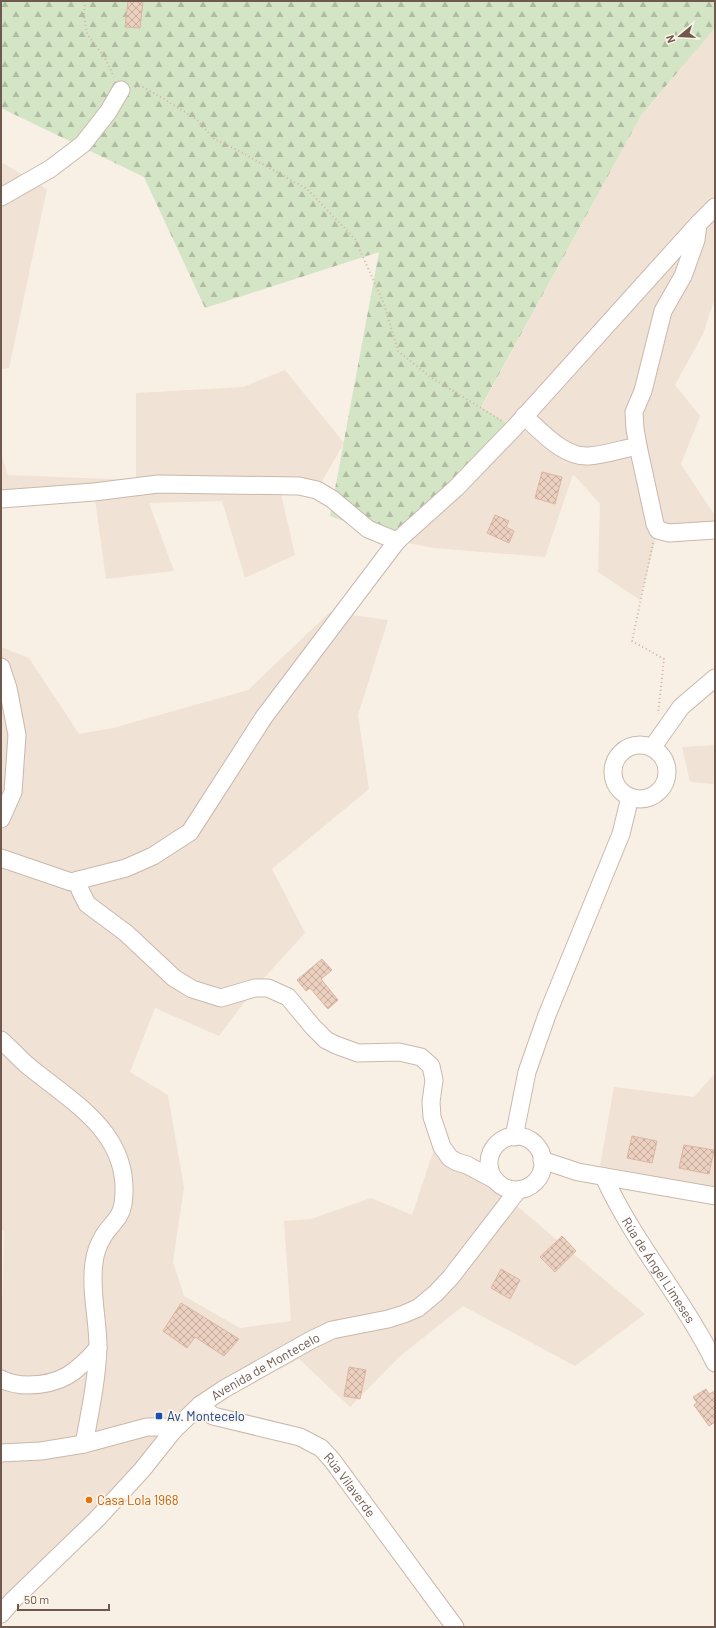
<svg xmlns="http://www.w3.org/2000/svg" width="716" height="1628" font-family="Barlow,sans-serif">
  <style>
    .residential { fill: #f0e2d4 }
    .forest { fill: url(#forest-firs) }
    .building { fill: url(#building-cross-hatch); stroke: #dcb6a2 }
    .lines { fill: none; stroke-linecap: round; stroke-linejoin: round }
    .minor-casing { stroke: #c9b8ac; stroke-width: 19 }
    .path { stroke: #d0b3a3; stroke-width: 2; stroke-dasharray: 1 3; stroke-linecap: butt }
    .minor { stroke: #fff; stroke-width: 17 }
    .transit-dot { fill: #1a4fb4; stroke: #fdf5ea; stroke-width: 1.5 }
    .food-dot { fill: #e8710a; stroke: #fdf5ea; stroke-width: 1.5 }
    .labels { text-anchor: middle; stroke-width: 3.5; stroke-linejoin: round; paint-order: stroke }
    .street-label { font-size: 13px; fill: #6f584d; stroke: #fdf5ea }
    .transit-label { font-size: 13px; fill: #164399; stroke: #fdf5ea; text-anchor: start }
    .food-label { font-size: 13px; fill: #c56008; stroke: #fdf5ea; text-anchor: start }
  </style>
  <defs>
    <pattern id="forest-firs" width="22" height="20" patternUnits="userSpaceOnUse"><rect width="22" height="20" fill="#d3e5c5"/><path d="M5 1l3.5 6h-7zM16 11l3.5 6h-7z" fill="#afbca2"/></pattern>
    <pattern id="building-cross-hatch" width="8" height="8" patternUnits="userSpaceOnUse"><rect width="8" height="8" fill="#ebcfbf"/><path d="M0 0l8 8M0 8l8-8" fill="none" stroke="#c3ab9d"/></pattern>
  </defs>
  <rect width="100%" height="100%" fill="#f9f0e5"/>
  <path class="residential" d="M715,28V298L703,334L675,385L700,416L681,464L715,516V529L658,530L640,600L598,572L600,504L573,474L545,557L434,548L397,541L513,428L481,408L642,114Z
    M1,162L47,189L9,368L1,369Z
    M285,370L344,443L317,490L279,485L295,555L245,578L222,501L149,503L174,571L106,579L94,492L1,500V453L8,475L136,480V393L243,387Z
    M330,612L388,620L358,715L369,789L272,869L305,933L255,988L219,1036L155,1008L130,1072L168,1095L184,1187L173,1262L184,1296L240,1328L291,1321L284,1221L311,1219L371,1198L412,1215L438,1137L512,1202L645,1314L575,1366L463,1306L399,1357L350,1407L299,1359L190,1414L1,1614V1310L2,1309L4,1231L1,1230V647L29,658L79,734L113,728L248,690Z
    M715,745V784L690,782L682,747Z
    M715,1073V1187L600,1166L614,1087L694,1097Z"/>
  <path class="forest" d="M1,1H715V28L642,114L481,407L514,428L397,541L330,516L379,252L205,308L144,177L1,108Z"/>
  <path class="building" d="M128,1H143L140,28L125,27Z
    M542,472L562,477L555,504L535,498Z
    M495,515L509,521L506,527L514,531L509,543L487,533Z
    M322,959L332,970L321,979L338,1000L328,1009L310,988L306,991L297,980Z
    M632,1136L657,1141L652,1163L627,1158Z
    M684,1145L714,1150L709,1174L679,1168Z
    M562,1236L576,1251L555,1272L540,1257Z
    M501,1269L520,1280L510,1299L491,1288Z
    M181,1303L239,1339L224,1356L195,1337L187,1348L163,1331Z
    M349,1367L366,1370L360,1399L344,1396Z
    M706,1389L709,1394L715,1391V1422L709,1426L694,1405L697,1403L693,1397Z"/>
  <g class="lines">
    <defs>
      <g id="minor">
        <path d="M1,197L50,169L83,144L108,112L121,90"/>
        <path d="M524,416C542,432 564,458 589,456C605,455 622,449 638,446L655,524L658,530L669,533L715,530"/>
        <path d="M638,446L635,429L634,412L643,391L663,311L683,276L696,240L698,224"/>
        <path d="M1,499L94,492L158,484L299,486L317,490L332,499L368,529L397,541"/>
        <path d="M1,667L8,688L17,735L13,792L1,819"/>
        <circle cx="640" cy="772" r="27"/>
        <path d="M652,748L681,707L715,678"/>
        <path d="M1,858L71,882L126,868L153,856L190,832L264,717L397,541L456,488L514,428L698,224L715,207"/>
        <path d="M79,880L80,890L87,904L126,933L174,978L192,989L221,998L255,988H268L288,997L313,1027L326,1040L336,1045L358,1053L399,1052L421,1057L431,1066L434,1080L431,1102L432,1117L442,1147L450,1158L457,1162L467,1165L495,1180"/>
        <path d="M1,1040C10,1048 18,1057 27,1065C73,1103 133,1134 123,1204C121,1218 111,1224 104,1235C99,1243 95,1253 94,1263C90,1291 98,1319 98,1347C97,1379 90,1412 84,1444"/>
        <circle cx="516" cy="1163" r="27"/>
        <path d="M514,1137L527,1072L547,1015L621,834L630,797"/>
        <path d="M542,1160L578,1172L715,1196"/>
        <path id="s1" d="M604,1177C634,1243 683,1298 715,1363"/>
        <path d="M1,1379C9,1383 19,1385 28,1385C61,1385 77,1372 98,1348"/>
        <path id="s2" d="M200,1405L213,1416L300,1437L321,1448L332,1460L455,1627"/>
        <path d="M1,1453L41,1451L84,1444L147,1427H164L173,1431"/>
        <path id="s3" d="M1,1614L13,1600L96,1520L142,1470L173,1431L200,1405L224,1389L311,1340L332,1330L388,1319L404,1314L418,1308L436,1293L451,1277L518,1190"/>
      </g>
    </defs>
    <use href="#minor" class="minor-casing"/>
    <path class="path" d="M85,1L84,15L87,34L105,58L114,77
      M135,87L141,86L164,99L196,119L214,139L239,151L307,189L355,239L384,304L398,351L429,376L502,421
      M653,543L632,641L664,659L658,714"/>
    <use href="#minor" class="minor"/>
  </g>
  <rect class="transit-dot" x="155" y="1412" width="8" height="8" rx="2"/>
  <circle class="food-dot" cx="89" cy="1500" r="4"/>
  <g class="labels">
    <g class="street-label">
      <text dy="5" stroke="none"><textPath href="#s1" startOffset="108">Rúa de Ángel Limeses</textPath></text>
      <text dy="5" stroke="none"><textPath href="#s3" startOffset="365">Avenida de Montecelo</textPath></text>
      <text dy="5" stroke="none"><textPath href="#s2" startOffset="177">Rúa Vilaverde</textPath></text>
    </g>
    <g class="transit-label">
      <text x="167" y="1421">Av. Montecelo</text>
    </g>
    <g class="food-label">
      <text x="97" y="1505">Casa Lola 1968</text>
    </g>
  </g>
  <rect width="716" height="1628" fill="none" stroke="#6f584d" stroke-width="4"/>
  <g transform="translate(680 36) rotate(252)" stroke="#fdf5ea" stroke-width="3" paint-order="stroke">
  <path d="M0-3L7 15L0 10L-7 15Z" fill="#6f584d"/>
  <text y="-6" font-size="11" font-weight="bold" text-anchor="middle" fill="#6f584d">N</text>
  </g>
  <path d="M18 1604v6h91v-6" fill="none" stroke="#6f584d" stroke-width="2"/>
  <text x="24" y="1604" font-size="12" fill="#6f584d" stroke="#fdf5ea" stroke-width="3" paint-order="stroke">50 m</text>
</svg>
